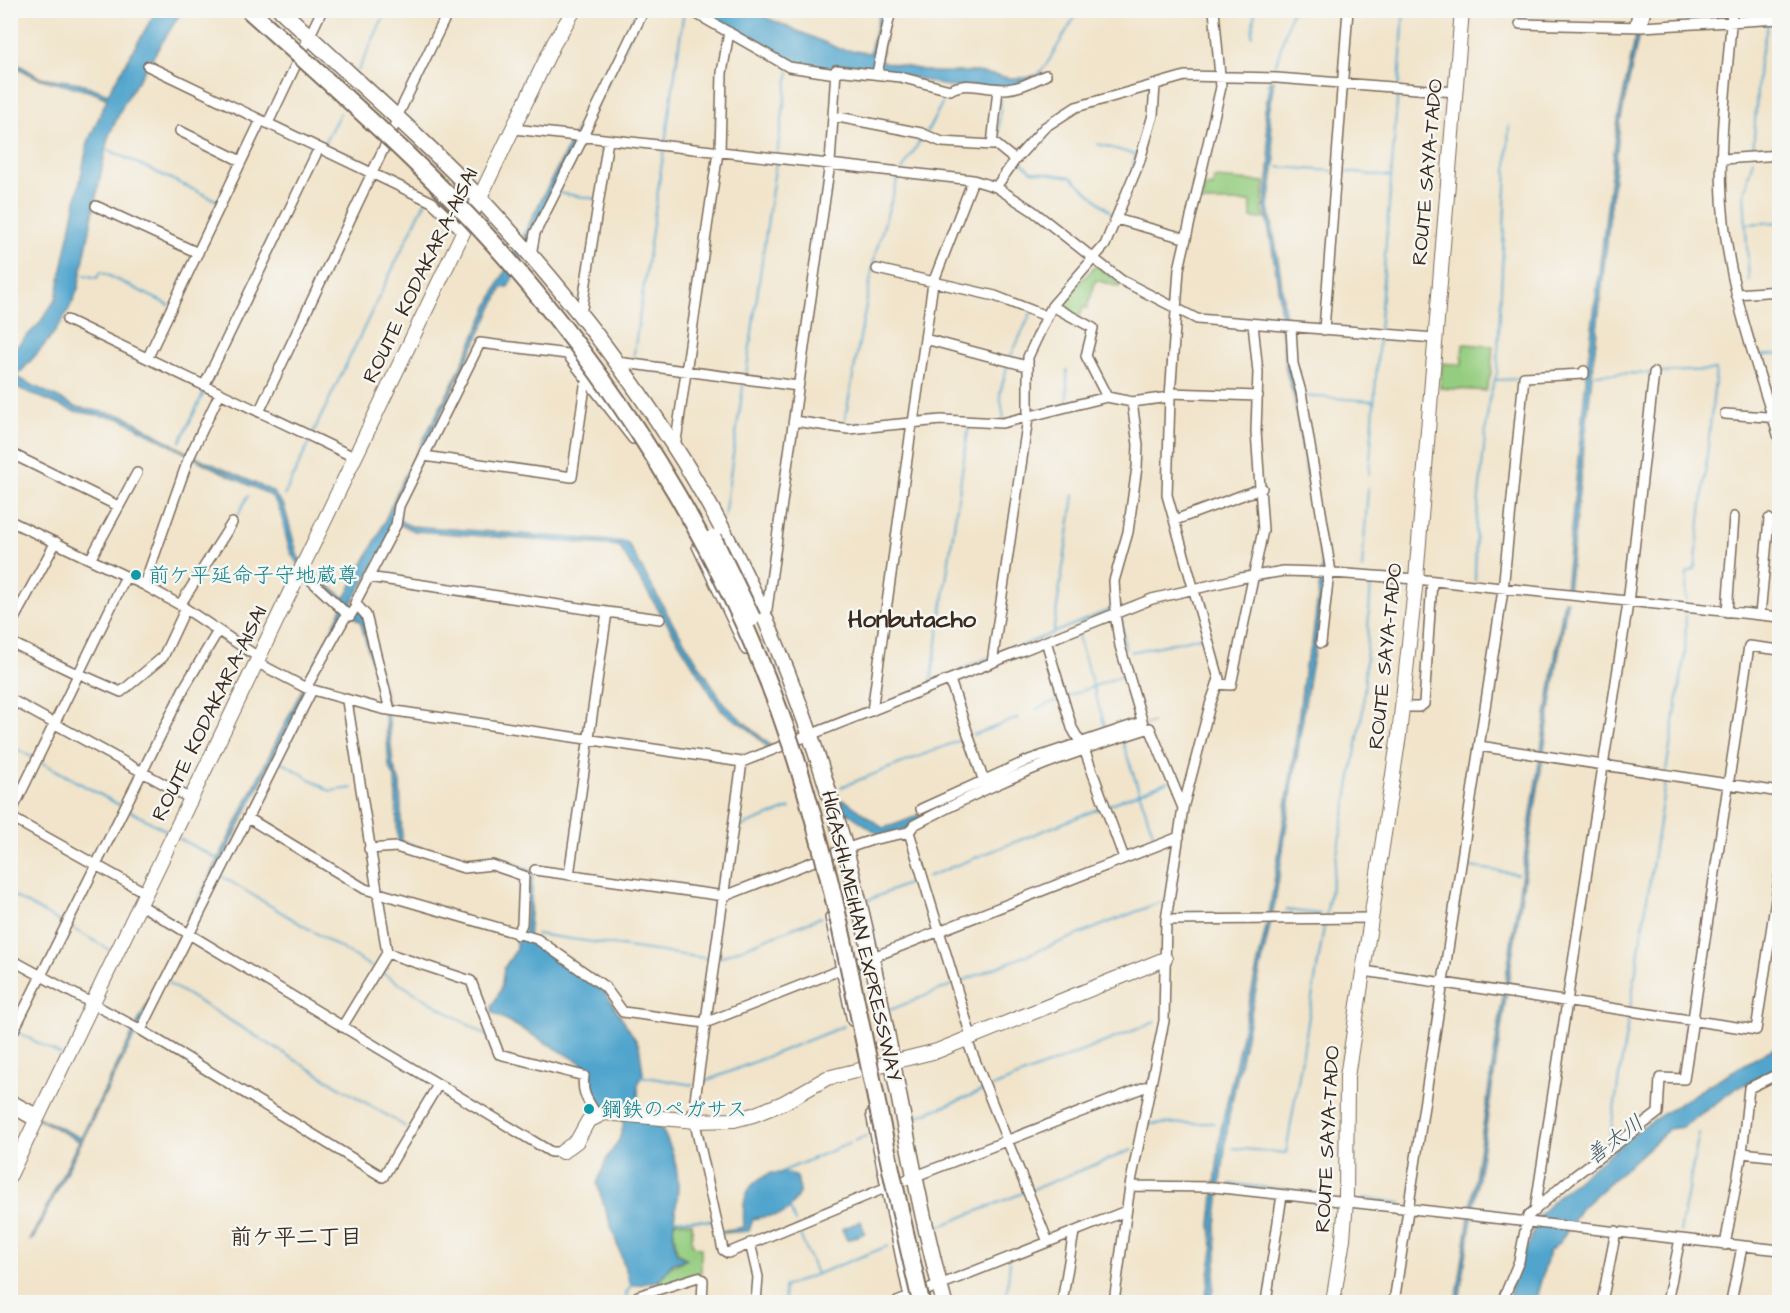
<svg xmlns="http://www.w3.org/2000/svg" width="1790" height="1313" font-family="'Architects Daughter','Klee One',sans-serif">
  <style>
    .green { fill: #95cd80; stroke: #687c4f; stroke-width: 1.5 }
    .water { fill: #51a5cd; stroke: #466876; stroke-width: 1.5 }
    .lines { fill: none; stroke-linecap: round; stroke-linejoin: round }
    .stream { stroke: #51a5cd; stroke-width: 2 }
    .street-casing { stroke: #7b6b5a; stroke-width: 12 }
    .secondary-casing { stroke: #7b6b5a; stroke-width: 16 }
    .primary-casing { stroke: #7b6b5a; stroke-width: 18 }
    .street { stroke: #fff; stroke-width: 9 }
    .secondary { stroke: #fff; stroke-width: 14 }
    .primary { stroke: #fff; stroke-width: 15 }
    .highway-bridge-casing { stroke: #7b6b5a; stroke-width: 20; stroke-linecap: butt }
    .highway-bridge { stroke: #fff; stroke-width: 16 }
    .culture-dot { fill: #0f9aa8; stroke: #f6f6f2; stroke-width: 2 }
    .labels { text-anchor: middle; stroke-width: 5; stroke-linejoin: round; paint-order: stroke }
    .street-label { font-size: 21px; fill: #3b2a1e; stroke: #f6f6f2 }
    .culture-label { font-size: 21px; fill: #0d838f; stroke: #f6f6f2; text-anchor: start }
    .water-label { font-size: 22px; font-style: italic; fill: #445b64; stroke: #f6f6f2 }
    .neighbourhood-label { font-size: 22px; font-weight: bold; fill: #3b2a1e; stroke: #f6f6f2 }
    .quarter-label { font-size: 24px; font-weight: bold; fill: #3b2a1e; stroke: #f6f6f2 }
  </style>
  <rect width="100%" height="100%" fill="#f6f6f2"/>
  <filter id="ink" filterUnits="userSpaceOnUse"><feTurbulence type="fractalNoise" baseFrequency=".0167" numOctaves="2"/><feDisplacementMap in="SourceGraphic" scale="12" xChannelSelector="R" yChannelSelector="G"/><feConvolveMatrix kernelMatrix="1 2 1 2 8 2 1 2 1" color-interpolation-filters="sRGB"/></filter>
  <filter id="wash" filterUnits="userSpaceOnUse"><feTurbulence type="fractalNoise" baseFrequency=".008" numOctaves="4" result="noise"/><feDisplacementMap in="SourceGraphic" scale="24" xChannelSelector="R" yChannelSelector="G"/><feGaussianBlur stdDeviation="1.35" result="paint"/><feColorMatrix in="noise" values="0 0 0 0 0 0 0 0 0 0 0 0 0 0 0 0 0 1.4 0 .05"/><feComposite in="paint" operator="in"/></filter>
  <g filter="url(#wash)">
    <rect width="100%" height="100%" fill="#f1e4ca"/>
    <path class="green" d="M1214,178L1265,182L1262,209L1265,219L1251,218V202H1202L1204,186L1213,187Z
      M1096,266L1121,284L1119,287L1096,280L1087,308L1083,307L1079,318L1060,307L1058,304Z
      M1463,344L1493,346L1491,373L1486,391L1440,388L1442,363L1462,365Z
      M675,1221L692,1223V1243L695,1247L701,1248V1272L660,1285L659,1281L670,1267L687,1259L677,1252L673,1227Z"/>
    <path class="water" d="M156,11H182L125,101L108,138L78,289C64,326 42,348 16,377L76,407L125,416L188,453L272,491L284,506L298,557L319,578L345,598L379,534L402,481L455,379L498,285L637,11H642L508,287L502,288L397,504L400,521L411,526L627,542L672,622L724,704L772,747L769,749L751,731L721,710L619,546L414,531L398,524L352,602L363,614L387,703L393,765L400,783L402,842L465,861L492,857L512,862L533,872L528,940L532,944L539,945L605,992L639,1045L643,1073L638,1085L639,1118L656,1120C670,1142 677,1159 678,1185C678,1212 668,1224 677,1254L687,1259L673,1263L658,1281L632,1286L630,1283L597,1184L606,1160L619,1140L623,1127V1108L595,1106L596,1102C588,1089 590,1074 580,1062L492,1012V1006L501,989L504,968L516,950V942L524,934L529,874L511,867L465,866L398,845L395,778L389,766L385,714L361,623L349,612L302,691L301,702L33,1239L30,1240L79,1141L11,1104L81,1138L344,604C334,587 309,578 296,561C281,542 288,508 268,494L207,465L122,419L73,411L11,385L10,349L13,350L39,324L56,299L88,142L107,99C78,82 30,86 11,60L39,77L80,83L108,94Z
      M698,11H751L840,49L870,53L880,11H888L880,61L933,72H977L1010,78H1026L1037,75L1018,85L950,87L876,68L838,64L824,71L790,64Z
      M1641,11H1644L1620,123L1568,591H1565L1587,369L1618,119Z
      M1270,80H1274L1269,112L1275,161L1269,206L1280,271L1290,360L1326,565L1317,640L1310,671L1275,902L1229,1115L1216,1225L1217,1256L1211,1302H1205L1213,1250L1211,1224L1221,1129L1269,914L1293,762L1305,666L1312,644L1322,566L1294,397L1286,370L1277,278L1265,206L1270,161L1265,111Z
      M1564,600L1567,601L1459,1302H1456Z
      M1153,722L1032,765L986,784L903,830L880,835L841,808L840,803L842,800L846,801L883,828C921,818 952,796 988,781C1041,757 1098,740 1153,722Z
      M1779,1045V1068L1735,1089L1683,1127L1669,1129L1579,1210L1560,1242L1549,1252L1535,1302H1507L1522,1255L1530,1243L1536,1219L1561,1193L1644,1126L1715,1081Z
      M771,1173H788L797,1177L800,1191C785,1223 780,1212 753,1219L749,1231L722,1233L721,1231L744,1227C742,1200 744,1184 771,1173Z
      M861,1221L865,1233L847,1240L842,1229Z"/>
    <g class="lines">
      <path class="stream" d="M1768,15L1769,10
        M1252,36L1255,10
        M358,71L387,10
        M1273,74L1292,10
        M1038,75L1048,62L1079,10
        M1399,85L1404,10
        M927,132L948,92
        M998,141L1001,99
        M665,143L684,10
        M1098,144L1136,155L1132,169
        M323,145L340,113
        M109,150L220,202
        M1753,153L1759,61L1768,24
        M777,154L789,71
        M1020,161L1032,171L1071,177L1113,214
        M1279,167L1334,171
        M902,170L923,136
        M1338,171L1391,177
        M559,193L596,199
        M1745,224L1780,222
        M85,275L97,278L101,272L169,305
        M1749,282L1744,193L1753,159
        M1379,332L1398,89
        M1758,356L1780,354
        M633,360L664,149
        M1009,360L1031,313
        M1658,372L1716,370L1695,569L1687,573L1686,600
        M1595,374L1652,373
        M746,375L776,161
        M1496,380L1520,379
        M1305,396L1374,401
        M1067,403V370
        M845,420L875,255L899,175
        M1004,420L1000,393L1008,364
        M855,424L883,421
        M313,433L425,202
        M180,442L205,390
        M1369,474L1379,336
        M284,496L311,439
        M238,515L248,496
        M724,517L744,380
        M1362,569L1368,488
        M1475,581L1476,526L1489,399L1497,373L1509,125
        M1121,616L1125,649
        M1053,633L1074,495
        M1077,633L1106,730
        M1131,652L1202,637
        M998,655L1112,609
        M958,671L988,658
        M931,683L969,424
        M1065,697L1124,675
        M1036,709L1061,699
        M973,735L1018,718
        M1122,740L1156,842
        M10,745L33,758
        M280,761L330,791L353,788
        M41,762L121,806
        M1666,771L1685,654L1686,614
        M841,787L966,738
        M1108,805L1169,781
        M130,811L167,831
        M737,828L790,808
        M180,839L218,859
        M1464,866L1517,874
        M221,876L372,967
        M927,877L1103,807
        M10,894L62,923
        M866,901L919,879
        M1286,910L1320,914
        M1326,915L1363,710L1371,581
        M72,928L110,950
        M536,934L711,959
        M718,958L821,917
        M382,973L489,1037
        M168,983L406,1127
        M957,983L1163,901
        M1630,1009L1666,777
        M890,1010L952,985
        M19,1033L61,1055
        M640,1076L693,1085
        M699,1084L844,1026
        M990,1088L1155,1022
        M911,1119L985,1090
        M1145,1124L1214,1123
        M855,1141L866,1136
        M1609,1142L1629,1015
        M1233,1148L1286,1153L1325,921
        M781,1172L850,1143
        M1230,1184L1327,1194
        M1031,1190L1132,1150
        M1363,1198L1401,1203
        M790,1208L795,1222
        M673,1219L713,1221V1223
        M797,1227L816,1274
        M933,1229L1025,1192
        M1680,1232L1699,1133
        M10,1280L11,1279
        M629,1302L626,1294L631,1285
        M785,1302L784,1287L888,1246
        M1006,1302L1010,1261"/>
    </g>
  </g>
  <g filter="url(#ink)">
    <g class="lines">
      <defs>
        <path id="street" d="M690,10L789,67L836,74
          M1732,10C1728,75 1717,147 1723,211C1729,290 1757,365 1780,441
          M1520,24L1642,27L1780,19
          M1634,27L1638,10
          M1642,27L1646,10
          M148,66L432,202L463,232
          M877,73L891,10
          M833,116L921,133L942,142L992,145L998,89
          M397,117L449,10
          M268,123L322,10
          M514,129L973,180L996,187L1033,211L1121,280L1197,319L1434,338
          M180,131L241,161
          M582,138L644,10
          M994,143L1015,160
          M720,152L722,73L729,32
          M1723,159L1780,155
          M996,187L1015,160L1045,127L1076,107L1185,76L1277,78L1455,92
          M96,206L198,253
          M1116,219L1184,238
          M531,255L535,233L583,138
          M877,269L995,296L1046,316
          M1736,294L1780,291
          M1052,306L1093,328L1086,356L1107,397
          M581,315L608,140
          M67,320L356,458
          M1291,327L1293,364L1301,392L1331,572
          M1324,330L1348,10
          M925,339L1027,366
          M148,357L261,120
          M617,362L798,386
          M205,384L319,148
          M1170,393L1258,396
          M259,412L398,118
          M1725,414L1780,418
          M794,421L848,429L941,420L1002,423L1107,397L1132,402L1170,397
          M913,423L933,283L973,180
          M673,444L676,441L718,152
          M10,453L118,506
          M424,456L572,477L585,386L591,382
          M1175,520L1262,488
          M10,521L144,585L180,605L258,657
          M697,546L746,650
          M91,558L137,473
          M301,571L347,614
          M368,577L607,612L569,875
          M144,585L188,460L220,393
          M180,605L232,523
          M607,612L660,619
          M1727,612L1734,517
          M1115,614L1120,646L1144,727
          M1116,614L1114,581L1128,532L1137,467L1138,445L1132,402
          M1760,615L1769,519
          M766,616L830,163L836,70L900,77L950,90C967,80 987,90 1006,89C1021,88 1033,81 1046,75
          M10,626L56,542
          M1046,641L1072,728L1084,749L1124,858
          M10,642L79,675
          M1321,643L1329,572
          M256,662L306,688L382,709L742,762L1152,599L1241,578L1284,571L1319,572L1416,579L1780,617
          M992,663L1028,418V357L1052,306L1105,245L1139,163L1153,115L1155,85
          M80,674L121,692L163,657L185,610
          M950,680L984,782
          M1217,684L1231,685L1263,530L1256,431L1258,372L1253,324
          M306,688L347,614L350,616L356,606
          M10,699L191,799
          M1402,707H1419L1424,704L1432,581
          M390,710L366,615L355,603L396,525L399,506L480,343L567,354L633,439
          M872,711L912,423
          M1479,746L1780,792
          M1084,749L1150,728L1183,808
          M742,762L693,1114L723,1250L728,1253L885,1188L1150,1085
          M921,809L1029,760L1142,722
          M10,815L126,576
          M10,817L146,893
          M248,818L365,889L537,939L605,987L623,1012L705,1023L1179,837
          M909,832L971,1036
          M369,849L396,847L464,868L492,865L524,876L522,924L517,935
          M535,870L725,896L845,849L875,839L909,832L914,825C970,796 1024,770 1084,750
          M141,905L551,1152H562
          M830,917L852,1021
          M1166,920L1372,918
          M387,953L471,981L499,1054L584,1076C581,1093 588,1101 597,1115
          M10,959L141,1030L383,1177L438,1085
          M1364,971L1756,1030L1780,873
          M342,1027L387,953L347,701
          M141,1030L312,690
          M10,1038L184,688L218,631
          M966,1038L1048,1242
          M10,1099L40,1115
          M10,1107L36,1122
          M871,1114L910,1302
          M1742,1153L1749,1088L1780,1073
          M1130,1186L1213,1187L1780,1250
          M1535,1211L1628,603L1654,373
          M750,1243L758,1277L756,1302
          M1725,1245L1742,1153L1780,1157
          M637,1302L638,1296L698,1277L703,1280L702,1302
          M897,1302L1126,1211
          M1062,1302L1074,1232
          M1114,1302L1130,1186L1164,1021L1166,920L1183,808L1210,705L1219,679L1167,495L1170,397L1179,269L1221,87L1214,10
          M1266,1302L1282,1195
          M1394,1302L1503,590L1524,377L1584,374V371
          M1502,1302L1519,1261L1528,1216L1569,1180L1658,1113L1660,1078L1684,1079L1749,646L1780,650
          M1602,1302L1616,1231
          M1667,1302L1680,1239
          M1731,1302L1742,1247"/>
        <path id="secondary" d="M562,1152L577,1141L588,1121L604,1113L696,1121L734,1120L753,1115L783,1103L827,1078L937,1051L1165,959
          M10,1175L554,43L574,10
          M1333,1302L1343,1239L1346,1201L1347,1077L1399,735L1416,579L1462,10"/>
        <path id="primary" d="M281,10C348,74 419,134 482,201C552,276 617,356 672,443C752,566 806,707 845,848C886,998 904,1153 944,1302"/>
      </defs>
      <use href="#street" class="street-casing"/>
      <use href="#secondary" class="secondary-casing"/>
      <use href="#primary" class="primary-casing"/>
      <use href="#street" class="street"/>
      <use href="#secondary" class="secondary"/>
      <use href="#primary" class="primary"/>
      <defs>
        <path id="highway-bridge" d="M249,10C338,91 430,170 509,261C633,404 735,572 794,753C835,880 857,1011 885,1141C896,1195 909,1249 921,1302
          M713,538L752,618"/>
      </defs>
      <use href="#highway-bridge" class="highway-bridge-casing"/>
      <use href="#highway-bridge" class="highway-bridge"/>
    </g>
  </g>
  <g class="culture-dot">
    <circle cx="136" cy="575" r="6"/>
    <circle cx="589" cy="1109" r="6"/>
  </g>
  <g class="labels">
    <g class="street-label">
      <text transform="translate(1427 172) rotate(-85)" y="7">ROUTE SAYA-TADO</text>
      <text transform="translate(420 275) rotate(-64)" y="7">ROUTE KODAKARA-AISAI</text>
      <text transform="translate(1385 656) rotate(-84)" y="7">ROUTE SAYA-TADO</text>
      <text transform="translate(209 713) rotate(-64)" y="7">ROUTE KODAKARA-AISAI</text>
      <text transform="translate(862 936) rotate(77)" y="7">HIGASHI-MEIHAN EXPRESSWAY</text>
      <text transform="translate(1327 1139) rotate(-87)" y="7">ROUTE SAYA-TADO</text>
    </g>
    <g class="culture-label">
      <text x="148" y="582">前ケ平延命子守地蔵尊</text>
      <text x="601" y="1116">鋼鉄のペガサス</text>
    </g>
    <g class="water-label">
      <text transform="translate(1614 1139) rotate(-37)" y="8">善太川</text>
    </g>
    <g class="neighbourhood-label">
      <text x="296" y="1244">前ケ平二丁目</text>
    </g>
    <g class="quarter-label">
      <text x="912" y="627">Honbutacho</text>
    </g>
  </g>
  <rect width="1790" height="1313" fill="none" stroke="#f6f6f2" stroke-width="36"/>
</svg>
